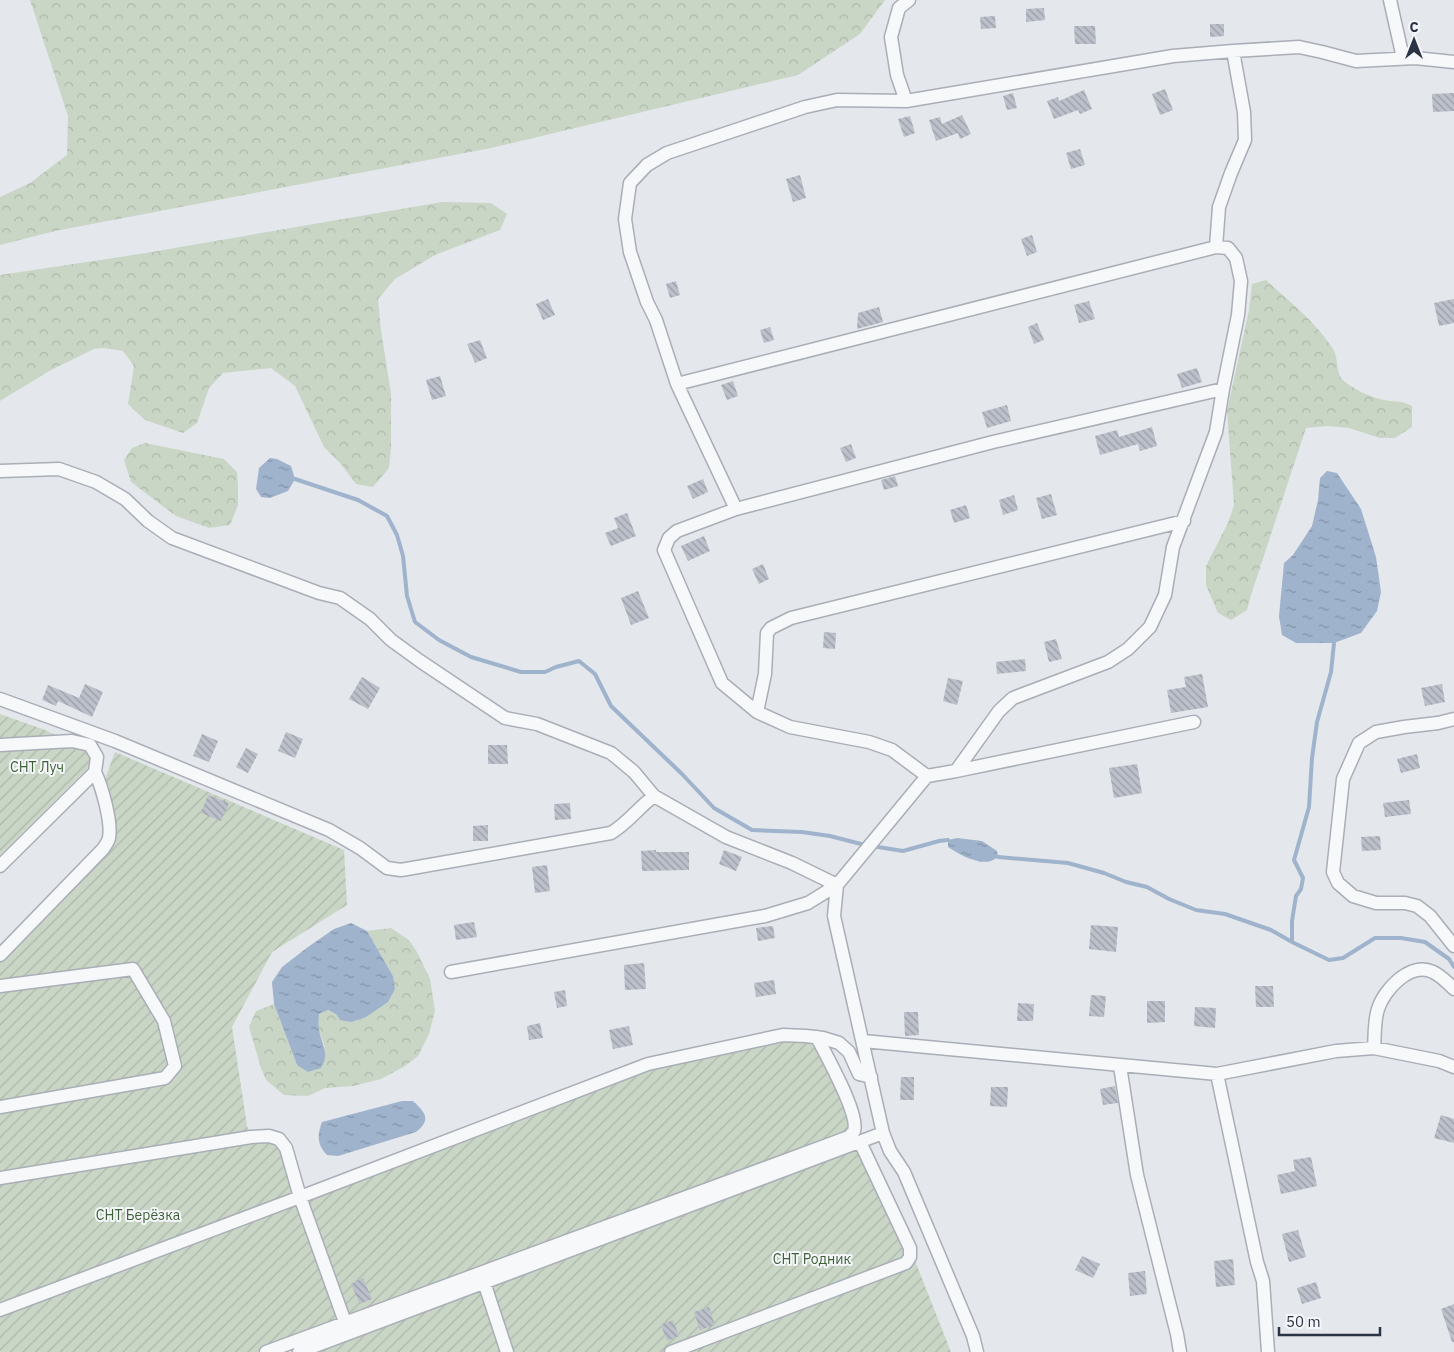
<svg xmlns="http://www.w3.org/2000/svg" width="1454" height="1352" font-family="'IBM Plex Sans',sans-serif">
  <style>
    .forest { fill: url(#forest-crowns) }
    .garden { fill: url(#garden-furrows) }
    .water { fill: url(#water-ripples) }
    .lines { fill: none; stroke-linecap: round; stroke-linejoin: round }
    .stream { stroke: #9fb4cc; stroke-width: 4 }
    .building { fill: url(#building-back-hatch) }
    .street-casing { stroke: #a9aeb7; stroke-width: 15 }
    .street { stroke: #f7f8fa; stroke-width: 12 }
    .labels { text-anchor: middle; stroke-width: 4; stroke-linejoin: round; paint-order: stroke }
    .park-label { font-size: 14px; fill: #3f6138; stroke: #f4f6f9 }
  </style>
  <defs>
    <pattern id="forest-crowns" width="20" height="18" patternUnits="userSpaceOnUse" patternTransform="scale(1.25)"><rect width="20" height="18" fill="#c9d6c5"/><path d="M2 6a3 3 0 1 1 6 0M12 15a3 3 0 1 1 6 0" fill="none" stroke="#adb8ab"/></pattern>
    <pattern id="garden-furrows" width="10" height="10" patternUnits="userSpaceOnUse" patternTransform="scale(1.25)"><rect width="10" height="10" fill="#c9d6c5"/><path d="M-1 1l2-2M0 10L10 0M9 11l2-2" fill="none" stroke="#adb8ab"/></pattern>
    <pattern id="water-ripples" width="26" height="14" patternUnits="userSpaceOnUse" patternTransform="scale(1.25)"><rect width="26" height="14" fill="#9fb4cc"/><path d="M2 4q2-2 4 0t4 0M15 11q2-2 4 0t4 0" fill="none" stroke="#8293a7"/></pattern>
    <pattern id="building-back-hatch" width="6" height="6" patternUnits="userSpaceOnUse" patternTransform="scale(1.25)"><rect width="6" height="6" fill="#bbc0ca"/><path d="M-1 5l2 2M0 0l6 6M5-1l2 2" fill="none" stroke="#989da6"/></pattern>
  </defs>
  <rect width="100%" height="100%" fill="#e4e7ec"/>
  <path class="forest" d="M30,0H885L860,34L798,75L491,148L55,231L0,245V197L30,183L67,155L68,116Z
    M442,202L491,203L507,214L500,230L435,255L395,279L378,299L381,330L391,394V448L389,468L373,487L356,484L341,464L324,447L295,386L271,368L223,373L209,388L197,423L183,433L145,420L128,404L134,366L123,351L104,348L94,349L49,371L0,401V275L140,254Z
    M1266,280C1290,302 1316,322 1333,349C1339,358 1335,374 1344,381C1356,391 1375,399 1390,401C1401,402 1401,401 1412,406V427L1395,438H1380L1349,428L1327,426L1306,428L1251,595L1247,610L1231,620L1218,613L1206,585V566L1228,523L1234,505L1227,411L1249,310L1252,284Z
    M145,443L224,459L237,472L238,487V505L230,525L209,528L176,516L131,482L124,460L132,448Z
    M391,928L409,940L417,952L430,979L435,1011L429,1034L418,1056L405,1066L381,1079L353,1086L325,1088L308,1096L284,1095L266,1080L261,1068L249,1027L256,1011L274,1004L297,1065L325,1047L318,1028L319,1014L327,1010L337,1015L393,976L367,931Z"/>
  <path class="garden" d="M0,714L45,730L85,749L90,758L88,768L0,855Z
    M115,752L344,850L347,905L272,952L232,1027L247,1126L251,1137L279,1139L300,1197L648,1064L783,1035L817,1037L854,1130L266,1352H0V955L109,839L102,787Z
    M860,1142L910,1248L951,1352H299Z"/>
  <path class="water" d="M270,458L277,459L291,466L295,479L288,491L270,498L261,497L256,489L259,468Z
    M1327,471L1337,473L1361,509L1376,557L1381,592L1377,611L1361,633L1334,643H1296L1282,635L1279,616L1284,563L1293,555L1312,526L1318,500L1320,478Z
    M957,838L982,841L997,851L998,857C996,858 994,860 991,861C978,865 958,854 948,847V840Z
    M351,923L367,931L393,976L395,989L388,1002L366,1017L351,1022L340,1020L337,1015L328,1010L319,1014C319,1019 318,1025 319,1030C322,1046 330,1053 321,1068L308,1072L297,1065L274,1004L272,982L282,967L308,947L334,929Z
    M402,1101H413C425,1112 432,1120 416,1132L338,1156L327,1155C317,1145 317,1135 322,1122Z"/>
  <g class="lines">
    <path class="stream" d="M295,479L358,500L387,516L397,535L403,556L407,596L415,622L439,640L471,657L521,672H545L556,667L579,661L595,674L611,706L682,774L714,808L752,830L802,832L830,836L865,845
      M872,846L903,851L939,841L948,840
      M998,857L1068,863L1104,873L1126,882L1147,887L1169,899L1196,910L1225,914L1271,930L1292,942L1329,960L1343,958L1375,938H1401L1425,942L1449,959L1454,967
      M1292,942V921L1296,896L1301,889L1303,878L1294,860L1309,807L1312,758L1317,722L1331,672L1334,643"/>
  </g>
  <path class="building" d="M1044,8L1045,20L1026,22V9Z
    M995,16L996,28L981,29L980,17Z
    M1210,24H1224V36L1210,37Z
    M1074,26H1095L1096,44H1075Z
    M1165,89L1173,110L1160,115L1152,94Z
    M1084,90L1092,109L1080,114L1078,110L1054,119L1047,101L1058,97L1059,101Z
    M1013,93L1017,108L1007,110L1003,96Z
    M1454,93V111L1433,112L1432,94Z
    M962,115L971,134L960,139L958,133L936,141L929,120L940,117L942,124Z
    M910,116L915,133L904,137L898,119Z
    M1080,149L1085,165L1071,169L1066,153Z
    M800,175L806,198L793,202L786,179Z
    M1032,235L1037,252L1027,256L1021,239Z
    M676,281L680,295L670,298L666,284Z
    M548,299L555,315L543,320L536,304Z
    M1454,299V323L1439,326L1434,303Z
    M1089,301L1095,319L1079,323L1074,305Z
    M879,307L883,322L857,329L858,313Z
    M1037,323L1044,340L1034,344L1028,327Z
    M770,327L774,340L764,343L760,330Z
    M480,340L487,358L475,363L467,344Z
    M1197,368L1202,382L1182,388L1177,374Z
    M440,376L446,396L432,400L426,380Z
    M733,381L738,396L727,400L721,385Z
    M1007,405L1011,421L987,428L982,412Z
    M1152,427L1157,446L1140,451L1138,444L1100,455L1095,436L1117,430L1119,437Z
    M851,444L856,458L846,462L840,448Z
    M895,476L898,486L884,490L881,480Z
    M703,479L708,492L693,499L687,486Z
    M1051,494L1057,515L1042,519L1036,498Z
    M1014,495L1018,510L1003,515L999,500Z
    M966,505L970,518L954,523L950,510Z
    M627,513L636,536L611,546L605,533L618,528L614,518Z
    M704,536L710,551L688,561L681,546Z
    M763,564L769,579L759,584L752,569Z
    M638,591L649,618L631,625L621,598Z
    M824,632L836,633L835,649L823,648Z
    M1056,639L1062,659L1049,662L1044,642Z
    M1025,659L1026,671L997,674L996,662Z
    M1202,674L1208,707L1171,713L1167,690L1186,687L1184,677Z
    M362,677L380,688L368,709L349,699Z
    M948,678L963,681L957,705L943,701Z
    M85,684L103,692L92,717L58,701L56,706L42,700L48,685L79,698Z
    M1442,684L1445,702L1425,706L1421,688Z
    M286,732L303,739L295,758L278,751Z
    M202,734L218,741L209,762L193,756Z
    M488,745H507L508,764H488Z
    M246,748L258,754L248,773L236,767Z
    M1417,754L1420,768L1401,773L1397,759Z
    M1137,764L1142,793L1114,798L1109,768Z
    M208,795L229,803L221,821L201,813Z
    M1409,800L1411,814L1385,817L1383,803Z
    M570,803L571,819L555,820L554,804Z
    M488,825V841H473V826Z
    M1380,836L1381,850L1362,851L1361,837Z
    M656,850V852H689V870L642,871L641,851Z
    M724,850L742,857L736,871L719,864Z
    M547,865L550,891L535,893L532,867Z
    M474,922L477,937L456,940L454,925Z
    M1091,925L1118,927L1116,952L1089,949Z
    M773,926L775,938L758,941L756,928Z
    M644,963L646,989L625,990L624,965Z
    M774,980L776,994L756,997L754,983Z
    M1255,986H1273L1274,1007H1256Z
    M565,990L567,1006L557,1008L554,992Z
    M1091,995L1106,996L1104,1017L1089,1016Z
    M1147,1001H1165V1022L1147,1023Z
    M1018,1003L1034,1004L1033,1021H1017Z
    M1195,1007L1216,1008L1215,1028L1194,1026Z
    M904,1012H918L919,1035L905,1036Z
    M540,1023L543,1038L529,1040L527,1026Z
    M629,1026L633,1045L613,1049L609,1030Z
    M901,1077H914V1100H900Z
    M1115,1086L1118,1103L1103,1105L1100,1089Z
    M991,1087H1008L1007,1107L990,1106Z
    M1441,1115L1454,1119V1143L1434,1138Z
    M1311,1157L1317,1186L1281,1194L1277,1175L1295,1171L1293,1160Z
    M1298,1230L1306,1257L1289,1262L1282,1234Z
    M1082,1256L1100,1264L1093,1278L1075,1270Z
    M1233,1259L1235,1285L1216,1287L1214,1261Z
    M1145,1271L1147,1294L1130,1296L1128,1273Z
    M363,1278L372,1299L360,1304L351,1284Z
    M1316,1282L1321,1298L1302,1304L1297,1288Z
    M1454,1304V1342H1452L1441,1309Z
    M709,1307L715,1325L700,1330L694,1312Z
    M673,1320L679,1336L667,1341L661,1325Z"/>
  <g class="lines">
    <defs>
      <path id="street" d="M1390,0L1403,58
        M906,101L897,75L891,37L899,8L909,0
        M677,384L1216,247
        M0,471L59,469L96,482L125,499L148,521L172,538L319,593L340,598L370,619L391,640L420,661L505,718L537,724L611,753L634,772L654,796L726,837L792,863L837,885
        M736,509L677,384L656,320L647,302L630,252L625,219L630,183L647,165L667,153L805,107L837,100L906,101L1173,56L1233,51
        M0,699L115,741L329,830L360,848L387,868L401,870L611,833C628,823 639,807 654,796
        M757,712L765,674L767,633L771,628L791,618L1184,521
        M1454,719L1438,723L1404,727L1376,732L1359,743L1343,779L1333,872L1338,883L1353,896L1376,903H1405L1417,906L1430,916L1454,946
        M0,745L72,741L90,745L97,757L95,772L0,866
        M956,771L1194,722
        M927,776L892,750L869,742L790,727L757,712L722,683L664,550L669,538L677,531L736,509L993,442L1223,389
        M0,955L103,849C105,846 108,842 109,838C112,822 102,787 95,772
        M451,972L765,916L808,903L837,885
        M0,986L133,969L164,1021L175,1066L165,1078L0,1107
        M863,1041L1217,1074L1336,1051L1374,1048L1439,1061L1454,1067
        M1374,1048C1375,1036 1374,1021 1378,1009C1384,990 1410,961 1433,972C1440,975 1448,983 1454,989
        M1120,1066L1137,1175L1177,1334L1180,1352
        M1217,1074L1257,1262L1263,1281L1268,1352
        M0,1178L251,1137L269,1136L279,1139L286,1148L300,1197L345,1322
        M484,1282L507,1352
        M0,1310L300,1197L648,1064L783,1035L806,1036L823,1038L839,1043L849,1052L859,1074L871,1077
        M266,1352L849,1137C850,1135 853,1133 854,1131C860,1114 825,1054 817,1037
        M299,1352L883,1133
        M671,1352L906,1263L910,1257V1248L860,1142
        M977,1352L973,1336L904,1172L890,1151L883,1133L834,916L837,885L927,776L956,771L999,711L1013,698L1108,662L1128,649L1150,627L1165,595L1173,547L1216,432L1223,389L1238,315L1241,281L1236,258L1228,248L1216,247L1219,207L1231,173L1245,140L1244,112L1233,51L1299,47L1322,52L1356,61L1415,58L1454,62"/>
    </defs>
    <use href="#street" class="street-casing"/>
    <use href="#street" class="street"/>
  </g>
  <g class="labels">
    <g class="park-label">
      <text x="37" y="772">СНТ Луч</text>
      <text x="138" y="1220">СНТ Берёзка</text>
      <text x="812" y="1264">СНТ Родник</text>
    </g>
  </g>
  <g transform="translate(1414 40)" stroke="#f4f6f9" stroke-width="4" paint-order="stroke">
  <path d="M0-4L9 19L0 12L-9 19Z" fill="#2b3445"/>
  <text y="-8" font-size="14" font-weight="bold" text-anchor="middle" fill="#2b3445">С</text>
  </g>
  <path d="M1279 1327v8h101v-8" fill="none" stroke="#2b3445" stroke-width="2.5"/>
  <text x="1286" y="1327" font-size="15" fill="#2b3445" stroke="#f4f6f9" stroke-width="4" paint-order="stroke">50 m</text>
</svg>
